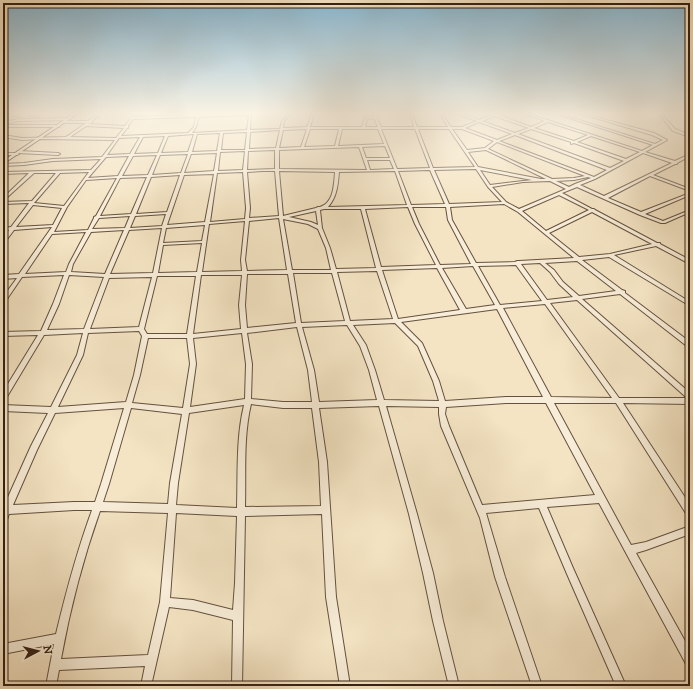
<svg xmlns="http://www.w3.org/2000/svg" width="693" height="689" font-family="'IM FELL DW Pica',serif">
  <style>
    .lines { fill: none; stroke-linecap: round; stroke-linejoin: round }
    .street-casing { stroke: #64513f; stroke-width: 2 }
    .secondary-casing { stroke: #342013; stroke-width: 2 }
    .street { fill: #f8edd8; fill-rule: evenodd }
    .secondary { fill: #f8edd8; fill-rule: evenodd }
  </style>
  <rect width="100%" height="100%" fill="#f4e4c3"/>
  <filter id="stains"><feTurbulence type="fractalNoise" baseFrequency=".005" numOctaves="4"/><feColorMatrix values="0 0 0 0 .2 0 0 0 0 .09 0 0 0 0 .02 0 0 0 .5 -.17"/></filter>
  <radialGradient id="worn" r=".72"><stop offset=".6" stop-color="#630" stop-opacity="0"/><stop offset="1" stop-color="#630" stop-opacity=".3"/></radialGradient>
  <g class="lines">
    <defs>
      <path id="street" d="M41,114H44L30,118L29,117Z
        M99,114H101L92,121V123L88,124L125,126L134,114H136L134,117L198,114H251L250,130L280,129L282,121L289,114H291L284,121L283,128L307,127L312,114H314L310,127H362L365,117L374,116L373,114H375L381,127H414L410,114H412L417,127H448L440,114H442L451,127H462L477,121L460,115V114H463L479,120L491,115V114H496L531,127L545,121L526,114H529L642,151L653,145L557,114H560L655,144L663,140L652,135L582,114H585L654,133L667,140L645,152L675,161L690,154V156L677,163V164H675L653,175L690,189V191L650,176L608,198L641,212L690,193V195L645,214L663,221L690,210V212L665,223H661L640,215L577,187L562,193L592,209H594L595,210L657,243H660V244L690,260V263H688L656,246L614,255L690,302V306L609,257L582,260L622,290L625,291V293L690,342V347H688L620,294L582,299L690,393V404L623,403L690,505V516L687,515L616,403H554L631,545L646,542L690,526V534L646,550L636,553L690,650V665L686,664L599,503L547,507L573,568L626,686H616L567,574L539,508L486,513L505,577L542,686H532L495,577L480,518L441,426L439,414V407L386,406L417,514L433,573L443,621L459,686H449L433,621L423,573L409,514L379,406L319,408L327,462L336,597L350,686H340L326,597L322,514L245,516L242,686H232L233,620L193,610L169,607L151,686H141L145,666L59,670L56,686H46L54,644L3,654V644L56,634C66,592 77,551 92,510H74L9,514L6,522L3,523V507L4,506L31,446L48,413L3,411V405L51,407L77,355L83,333L44,335L5,400L3,401V392L38,335L3,336V332L41,331L53,304L64,275L22,277L5,302L3,303V297L17,278L3,279V275L19,274L52,227L14,230L5,242H3V238L9,230H3V228L11,227L29,203L3,204V202L32,201L56,173H34L3,201V198L29,173L3,174V172L91,170L101,159L53,161L24,165L3,166V164L24,163L53,159L102,157L115,140L40,139L22,140L3,137V135L22,138L66,137L86,123H63L62,121H88ZM249,115L247,130L192,133L196,127L199,117ZM494,116L529,128L515,133L482,121ZM196,117L194,127L188,133L121,136L127,128H128V126L133,119ZM374,118L378,127H365L367,119ZM479,122L512,134L497,140L465,128ZM548,122L588,135L574,141L534,128ZM86,126L124,128L116,138L70,137ZM307,129L301,147L279,148L283,130ZM310,129H339L335,146L304,147ZM342,129H378L384,144L338,146ZM381,129H415L430,168L397,169ZM418,129H449L475,167L433,168ZM452,129H462L494,141L485,148L467,150ZM531,129L571,142V144L574,143L624,161L610,168L518,134ZM280,130L276,148L249,149L250,132ZM247,132L245,150H221L223,133ZM220,133L217,151L192,152L197,134ZM194,134L188,152L161,153L168,136ZM515,135L607,170L594,177L499,141ZM165,136L158,153L134,154L143,137ZM591,136L640,152L626,159L577,142ZM140,137L130,154L107,155L119,138ZM497,142L585,176L574,178L552,179L488,149ZM385,146L390,158H366L362,147ZM359,147L367,170L279,169V150ZM275,150V169L247,170L248,151ZM486,150L546,179H541L478,167L468,152ZM245,151L243,170L218,171L220,152ZM217,153L214,171L184,173L191,154ZM643,153L672,163L604,196L580,185L595,179ZM188,154L181,173L152,175L160,155ZM157,155L148,175L122,176L133,156ZM129,156L118,176L88,178L106,157ZM367,160H390L394,169L370,170ZM476,169L488,187L502,202L449,204L434,170ZM430,170L445,204L411,205L398,171ZM480,170L532,180L490,185ZM263,171H275L279,216L249,218L250,208L247,172ZM279,171L335,172C334,184 334,203 320,207H318L316,208L283,216ZM395,171L407,205L328,207C337,197 338,184 339,172ZM89,172L64,206L34,203L60,173ZM243,172L246,208L245,219L210,222L217,173ZM214,174L205,222L167,225L184,175ZM180,175L167,212L136,214L151,177ZM147,177L131,214L100,216L120,178ZM588,177L591,178L575,184L569,187L556,181L574,180ZM117,178L96,216L94,217V218L88,230L54,232L67,207L86,180ZM550,181L566,189L519,209L506,202L492,187L523,182ZM559,195L589,210L546,231L522,211ZM504,204L518,212L574,258L519,261H517L515,262L476,263L452,220L450,207ZM33,205L62,208L53,225L16,227ZM408,207L415,224L436,265L381,267L365,209ZM412,207H446L448,220L471,264L440,265L419,224ZM324,209H361L376,268L336,269L330,248L322,228L320,210ZM316,211L318,225L311,222L289,217ZM592,212L652,244L610,254L579,257L549,233ZM166,214L162,226L130,228L135,216ZM130,216L125,228L92,229L99,218ZM279,218L287,270L247,271L245,260L249,221ZM283,219L308,224L318,229L326,248L331,270H292ZM245,221L241,260L242,271L202,272L209,224ZM205,225L202,241L163,243L166,228ZM162,228L153,273L110,274L129,230ZM124,230L105,274L71,272L73,264L91,232ZM86,232L69,264L66,272L25,274L52,234ZM202,243L197,272L158,273L163,245ZM577,261L616,291L579,296L563,282L554,270L545,263ZM540,263L550,272L559,284L573,297L547,300L521,264ZM516,265L542,301L500,305L478,266ZM473,266L495,305L466,309L442,268ZM437,268L460,310L398,319L382,270ZM377,271L393,319L350,321L337,272ZM293,273H332L345,321L301,323ZM247,274H288L296,323L247,328L245,305ZM69,275L104,277L84,329L47,330L59,304ZM201,275H242L239,305L241,329L193,334ZM157,276H196L187,334H147L144,329ZM152,277L139,327L90,329L109,278ZM577,300L687,398H619L550,303ZM545,304L612,398L551,397L503,308ZM497,309L543,397H506L445,401L439,381L422,343L401,322ZM395,323L418,346L433,381L439,401L384,400L375,370L366,345L353,325ZM347,325L360,346L369,370L377,400L319,402L314,370L302,327ZM297,327L308,370L312,402H283L251,399L252,364L247,333ZM139,331L142,336L134,375L126,402L58,407L83,355L88,333ZM242,333L246,364L245,399L190,407L196,364L193,338ZM148,338H187L190,364L183,408L132,403L140,375ZM506,403H546L595,495L482,505L449,426L445,414L446,407ZM251,404L283,408H312L319,462L321,506L245,507C246,473 243,438 251,404ZM244,405C236,438 238,473 237,508L176,505L178,483L189,413ZM124,408L101,484L95,502H74L13,505L37,450L55,413ZM131,408L182,414L170,483L168,504L103,502L109,484ZM100,511L168,513L160,602L148,655L61,659C70,609 83,559 100,511ZM176,513L237,516L235,583L233,610L193,600L170,598Z
        M659,114H661L675,129L690,135V137L673,131Z
        M3,116L17,117L18,118L17,119L3,118Z
        M21,118L22,119L68,118L69,119L68,120L18,121L5,124L4,123Z
        M3,125H59L60,126L59,127H3Z
        M19,151L58,153L60,154L58,155L18,153L17,152Z
        M3,153H17L19,154L17,155H3Z"/>
      <path id="secondary" d="M73,114H77L3,164V161Z"/>
    </defs>
    <use href="#street" class="street-casing"/>
    <use href="#secondary" class="secondary-casing"/>
    <use href="#street" class="street"/>
    <use href="#secondary" class="secondary"/>
  </g>
  <linearGradient id="sky" x2="0" y2="1"><stop stop-color="#89b8d2"/><stop offset="0.54" stop-color="#faf3e4"/><stop offset="1" stop-color="#faf3e4" stop-opacity="0"/></linearGradient>
  <rect width="693" height="210" fill="url(#sky)"/>
  <rect width="693" height="689" fill="none" stroke="#f4e4c3" stroke-width="16"/>
  <rect x="4" y="4" width="685" height="681" fill="none" stroke="#342013" stroke-width="2"/>
  <rect x="8" y="8" width="677" height="673" fill="none" stroke="#342013"/>
  <g transform="translate(38 651) rotate(83)" stroke="#f8edd8" stroke-width="3" paint-order="stroke">
  <path d="M0-3L7 15L0 10L-7 15Z" fill="#342013"/>
  <text y="-6" font-size="11" font-weight="bold" text-anchor="middle" fill="#342013">N</text>
  </g>
  <rect width="100%" height="100%" filter="url(#stains)"/>
  <rect width="100%" height="100%" fill="url(#worn)"/>
</svg>
